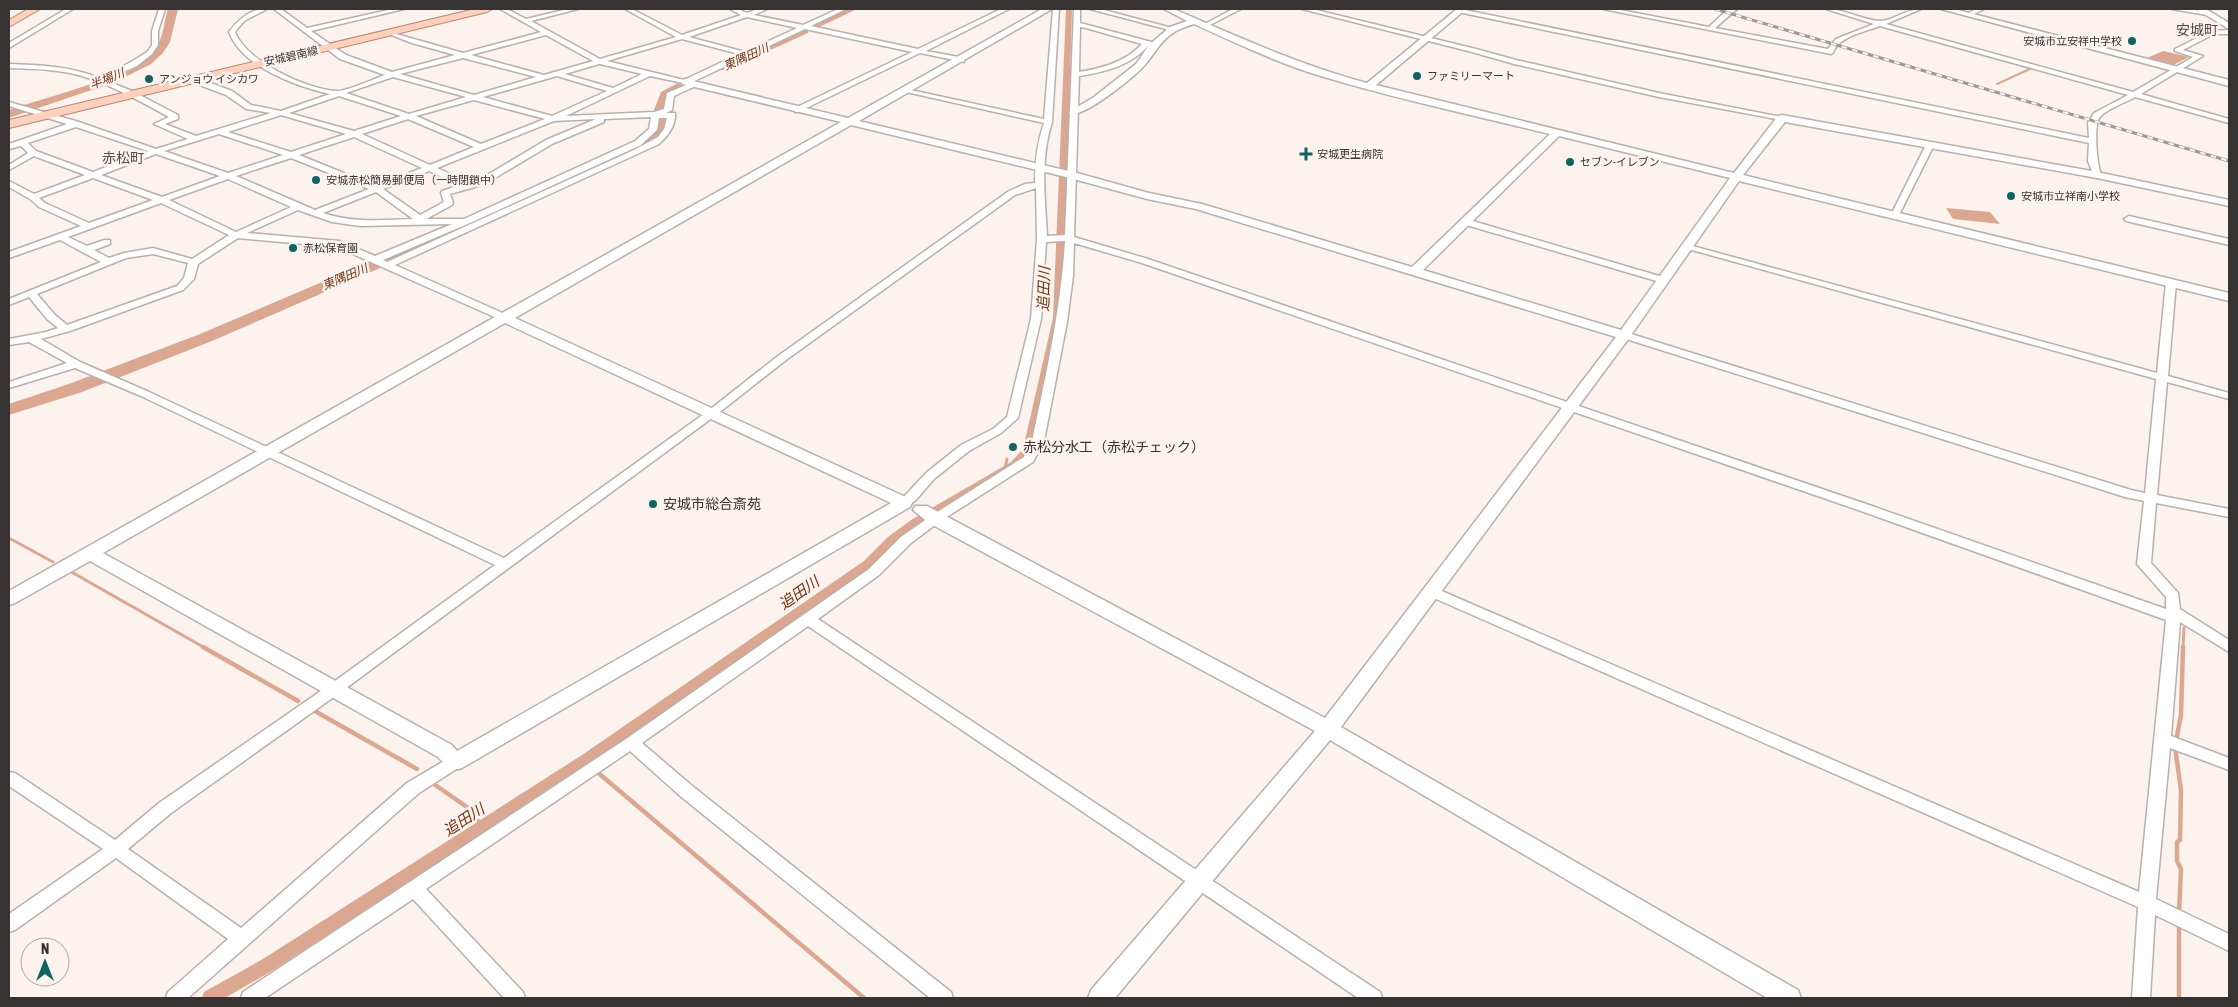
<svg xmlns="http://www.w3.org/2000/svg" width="2238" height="1007" font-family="'Asap Condensed','Noto Sans JP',sans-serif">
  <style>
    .water { fill: #dca790 }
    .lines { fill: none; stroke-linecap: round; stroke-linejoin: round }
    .stream-far2 { stroke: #dca790; stroke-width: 2 }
    .stream-far1 { stroke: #dca790; stroke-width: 3 }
    .stream { stroke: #dca790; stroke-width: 4.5 }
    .canal { fill: #dca790; fill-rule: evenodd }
    .river { fill: #dca790; fill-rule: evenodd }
    .minor-casing { stroke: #b9b0ac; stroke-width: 3 }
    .tertiary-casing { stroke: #b9b0ac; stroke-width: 3 }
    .primary-casing { stroke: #b88670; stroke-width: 2 }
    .minor { fill: #fff; fill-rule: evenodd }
    .tertiary { fill: #fff; fill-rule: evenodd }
    .primary { fill: #fed1be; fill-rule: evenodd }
    .rail-casing { stroke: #9e9795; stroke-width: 3 }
    .rail { stroke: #fcf2ee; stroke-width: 2; stroke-dasharray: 5.5; stroke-linecap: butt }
    .poi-dot { fill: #136363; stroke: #fcf2ee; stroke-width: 2 }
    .labels { text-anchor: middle; stroke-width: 5; stroke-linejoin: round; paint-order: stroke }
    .far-poi-label { font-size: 11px; fill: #373332; stroke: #fcf2ee; text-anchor: start }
    .far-street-label { font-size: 11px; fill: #373332; stroke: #fcf2ee }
    .far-water-label { font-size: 12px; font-style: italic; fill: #733312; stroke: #fcf2ee }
    .far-quarter-label { font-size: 14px; fill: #544b48; stroke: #fcf2ee }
    .poi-label { font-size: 14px; fill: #373332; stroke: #fcf2ee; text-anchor: start }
    .water-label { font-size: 15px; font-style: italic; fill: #733312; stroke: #fcf2ee }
  </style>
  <rect width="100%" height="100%" fill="#fcf2ee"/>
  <path class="water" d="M2163,51L2189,57L2173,65L2147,58Z
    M1946,208L1990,212L2000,224L1953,219Z"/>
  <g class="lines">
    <path class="stream-far2" d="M1997,84L2032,68"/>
    <path class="stream-far1" d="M1005,469L1007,459
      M9,538L53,562
      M68,570L205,648
      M2183,648L2184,628"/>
    <path class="stream" d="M203,647L298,701
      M313,710L417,769
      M2176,741L2181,715L2183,647
      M2175,747L2181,790L2180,840L2177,842V861L2181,869L2179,913
      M587,759L591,767
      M596,771L864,998
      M431,782L474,812
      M478,821L481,826
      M2179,924V998"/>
    <path class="canal" d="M1066,9H1072L1063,318L1032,452L1019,466L919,526L896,543L872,567L592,763L275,969L225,998H202L204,992L263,959L582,755L864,561L888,537L911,520L1011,462L1023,449L1053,318Z"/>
    <path class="river" d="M168,9H178L170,42L162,54L151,64L115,82L9,118V110C44,97 137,77 157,46C164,35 164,21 168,9Z
      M844,9H857L815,29L808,30V33L726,70H718L716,68L800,29L807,28V25Z
      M678,83L684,87L670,97L664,113H656L654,110L661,92Z
      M661,114L667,118L661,141L636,156H626L624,153L626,150L650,136L655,118Z
      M527,195L532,196L534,199L532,202L212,341L82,392L9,415V404L69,384L200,334Z"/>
    <defs>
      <path id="minor" d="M66,9H73L9,48V43Z
        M159,9H165L158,31V45L152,54L137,66L105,80L134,92L178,115V119L165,124L196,136L271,113L246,109L226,95L189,81V77H195L232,91L251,105L281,111L330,94C297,87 242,67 229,32C238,20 251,8 267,9L244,21L235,32C246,61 307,90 337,91C348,91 373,79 385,75L340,59L274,9H281L307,28L393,9H404L311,31L346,55L392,72L455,55L412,43L386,33V31L463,53L541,32L500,9H507L526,19L568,9H578L531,21L600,59L676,37L625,9H632L682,35L741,15L730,9H738L747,13L758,9H767L754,15L803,25L838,9H846L811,26L918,49L1001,9H1009L926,51L964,58V62L920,53L798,112H795V108L912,52L805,29L688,84L650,76L566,116L654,112L664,109L667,93L691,83L698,85L674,96L672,110L666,113H675C676,125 668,136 659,144L395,265L507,315V319H499L337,247L238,238L198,264L194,279L183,290L70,331L41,339L80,362L149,392L504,558L708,411L778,356L1009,191L1025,184L1035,183C1035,162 1037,143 1044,123L902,91L906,89L1044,119L1053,9H1059L1052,122C1040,160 1045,197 1047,236L1065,235L1074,9H1080V23L1159,44L1156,46L1149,45C1130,66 1105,72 1079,76L1074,237L1148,259L1869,505L2166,609V597L2137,564L2144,501L2125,497L1620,337L1619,335L1620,333H1628L2131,490L2145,493L2156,379L1681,247L1686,244L1689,245L2157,373L2166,283L2168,281H2174L2176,283L2168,376L2229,393V399L2167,382L2157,495L2229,509V517L2156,503L2151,563L2178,593L2180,609L2229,640V652L2180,622L2171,736L2229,758V770L2170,748L2156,899L2229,934V951L2155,915L2150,998H2132L2138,907L1427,595L1425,592L1427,589H1437L2139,892L2166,620L1861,511L1142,263L1074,243L1073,276L1067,322L1044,441L1033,462L939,522L911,543L879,575L818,619L1380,992L1382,998H1358L808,626L642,743L691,785L951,992L953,998H930L679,795L630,751L426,889L523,992L525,998H504L413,899L265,998H241L243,992L626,739L869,569L901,537L931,516L1024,457L1032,441C1046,374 1061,309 1065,241L1046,242L1041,319L1018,418L1001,433L969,451L934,479L915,501L904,507L898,503L926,473L961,445L993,429L1007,417L1031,319L1037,239L1036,188L1015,195L786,360L716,415L338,694L171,813L128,849L241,928L407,783L449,758L455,756L461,758L463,762L461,766L419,793L188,998H166L168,992L228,939L116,858L15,930L9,932V914L103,849L9,786V772L15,773L115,840L159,803L328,686L495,565L141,396L75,368L9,388V382L67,363L29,342L9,345V339L46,332L58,328L47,319L29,297L9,305V299L101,262L60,240L9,258V252L81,226L39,207L30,199L9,187V181L34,194L85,175L34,156L9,170V165L28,153L21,146L9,149V144L67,124L9,106V102L79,122L156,149L188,139L154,124L169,117C141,102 112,85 82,76C59,69 33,69 9,68V64C39,65 71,66 99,78L131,62L147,52L152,45V31ZM747,17L797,28L745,52L689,37ZM1080,27L1086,28L1142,44C1125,62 1103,68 1079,72ZM546,35L593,61L544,75L471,55ZM682,39L739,54L684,80L607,61ZM463,58L536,77L474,95L400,74ZM599,64H600L642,74L613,88L565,74ZM557,76L607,91L552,116L483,97ZM393,77L466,97L409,114L346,93ZM339,96L401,116L354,131L289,113ZM474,100L545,119L481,144L416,116ZM281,115L346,134L291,152L228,132ZM651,117L649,129L635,141L464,219H426L452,205L453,203L450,194L475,187L495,178L552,144L604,122V119ZM659,118H667L664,129L658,137L634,150L387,262L383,260L470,223L641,145L657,130ZM408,119L474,147L430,165L362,134ZM596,119L546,140L489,174L468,182L437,168L554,121ZM76,127L148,151L93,172L36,151L28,143ZM219,134L283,155L228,173L164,151ZM354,137L422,168L376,186L299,155ZM156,154L220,176L162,197L101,175ZM291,158L369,189L315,210L236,176ZM429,171L460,185L442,191L441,193L444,202L420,215L383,189ZM93,178L153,200L89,223L45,203L39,198ZM228,179L291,207L236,232L169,200ZM376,192L413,219C383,220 352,223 323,213ZM161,203L229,235L192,259L153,248L124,253L109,258L94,250L110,244V240H104L87,246L68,237ZM298,210L332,222L360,226L452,224L375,256L339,241L247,233ZM153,254L188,263L184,278L177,286L67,325L55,315L37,294L126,258Z
        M1090,9H1100L1176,29L1173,31Z
        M1233,9H1241L1206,27L1201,26Z
        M1302,9H1312L1476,49L1516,60L1659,93L1786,118L1782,120L1659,97L1514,64L1472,52Z
        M1460,9L2089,138L2088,123L2094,113L2128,95L1880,26C1864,32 1838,37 1833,53L1831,54L1603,9H1615L1709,27L1728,9H1737L1715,28L1828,49L1836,39L1874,24L1826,9C1845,9 1862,20 1880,21C1892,21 1906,9 1921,9L1886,24L2133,92L2193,57L2175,51V49L2211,31L2229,30V34H2214L2183,50L2203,56L2141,94L2229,119V123L2135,97C2125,103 2108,108 2100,117C2093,124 2097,165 2101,175L2097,178L2094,177L2088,161L2089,143L1458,12L1457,11Z
        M1976,9H1984L1970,16L1965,15Z
        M2172,9H2189L2210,13L2207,15Z
        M1927,143L1934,145L1899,215L1892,217L1891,215Z
        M2129,216L2229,239V245L2126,221L2124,219Z
        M1466,219L1666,278L1668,280L1663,283L1660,282L1463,224L1461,222Z"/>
      <path id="tertiary" d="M1042,9H1052L859,121L1077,173L1149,193L1202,204L1412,267L1550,134C1473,115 1396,99 1321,76C1277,63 1236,43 1194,24C1188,26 1181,28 1176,31C1159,41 1154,56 1142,68C1131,79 1085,117 1070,114L1069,112L1094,97L1136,64L1149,45L1170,27L1187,21L1164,9H1174C1238,37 1300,65 1367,83L1457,9H1466L1376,85L1734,173L1778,116L1782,115L2097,172L2229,200V206L2097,178L1785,122L1743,175L2229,293V301L1739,181L1629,338L1341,727L1798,990L1801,998H1767L1330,740L1115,998H1088L1091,990L1315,731L929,523L913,510L915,506H927L1325,718L1616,337L1196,209L1147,199L1070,178L851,125L515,318L910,499L912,503L910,507L462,768C450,772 446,765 438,757L90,561L15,603L9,605V591L841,122L682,84V80L685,79L848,118ZM1559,136L1730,178L1621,330L1423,270ZM505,323L891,503L457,751L452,745L103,553Z
        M1941,9H1954L2229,80V86Z
        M2196,9H2206L2229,23V29Z"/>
      <path id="primary" d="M28,9H40L9,27V20Z
        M475,9H492L487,12L9,128V120Z"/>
    </defs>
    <use href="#minor" class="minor-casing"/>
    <use href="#tertiary" class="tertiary-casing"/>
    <use href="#primary" class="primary-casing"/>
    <use href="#minor" class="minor"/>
    <use href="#tertiary" class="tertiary"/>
    <use href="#primary" class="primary"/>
    <defs>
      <path id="rail" d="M1715,9L2229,161"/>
    </defs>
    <use href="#rail" class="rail-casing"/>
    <use href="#rail" class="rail"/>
  </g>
  <g class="poi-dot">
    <circle cx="2132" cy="41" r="5"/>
    <circle cx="1417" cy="76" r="5"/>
    <circle cx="149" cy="79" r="5"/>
    <path d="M1303.5 146.5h5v5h5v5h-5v5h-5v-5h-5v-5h5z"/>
    <circle cx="1570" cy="162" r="5"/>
    <circle cx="316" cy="180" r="5"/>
    <circle cx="2011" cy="196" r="5"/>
    <circle cx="293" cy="248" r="5"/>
    <circle cx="1013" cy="447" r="5"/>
    <circle cx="653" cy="504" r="5"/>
  </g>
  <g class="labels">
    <g class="far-poi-label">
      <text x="2122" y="45" text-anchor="end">安城市立安祥中学校</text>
      <text x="1427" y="80">ファミリーマート</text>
      <text x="159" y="83">アンジョウ イシカワ</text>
      <text x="1317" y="158">安城更生病院</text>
      <text x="1580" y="166">セブン-イレブン</text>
      <text x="326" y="184">安城赤松簡易郵便局（一時閉鎖中）</text>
      <text x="2021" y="200">安城市立祥南小学校</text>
      <text x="303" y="252">赤松保育園</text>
    </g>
    <g class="far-street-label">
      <text transform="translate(291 56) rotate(-13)" y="4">安城碧南線</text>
    </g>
    <g class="far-water-label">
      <text transform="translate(746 57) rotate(-24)" y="4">東隅田川</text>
      <text transform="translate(107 79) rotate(-22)" y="4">半場川</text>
      <text transform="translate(345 277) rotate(-23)" y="4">東隅田川</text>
    </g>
    <g class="far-quarter-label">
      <text x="2197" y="35">安城町</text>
      <text x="123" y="163">赤松町</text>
    </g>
    <g class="poi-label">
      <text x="1023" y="452">赤松分水工（赤松チェック）</text>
      <text x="663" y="509">安城市総合斎苑</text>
    </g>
    <g class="water-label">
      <text transform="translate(1044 289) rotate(-88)" y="5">追田川</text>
      <text transform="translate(799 593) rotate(-35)" y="5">追田川</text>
      <text transform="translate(464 820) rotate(-33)" y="5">追田川</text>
    </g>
  </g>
  <rect width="2238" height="1007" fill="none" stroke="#373332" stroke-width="20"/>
  <g transform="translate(45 962)"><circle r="24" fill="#fcf2ee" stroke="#ada6a3"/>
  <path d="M0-4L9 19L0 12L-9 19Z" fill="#136363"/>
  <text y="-8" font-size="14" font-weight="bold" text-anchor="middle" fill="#373332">N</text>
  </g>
</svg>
